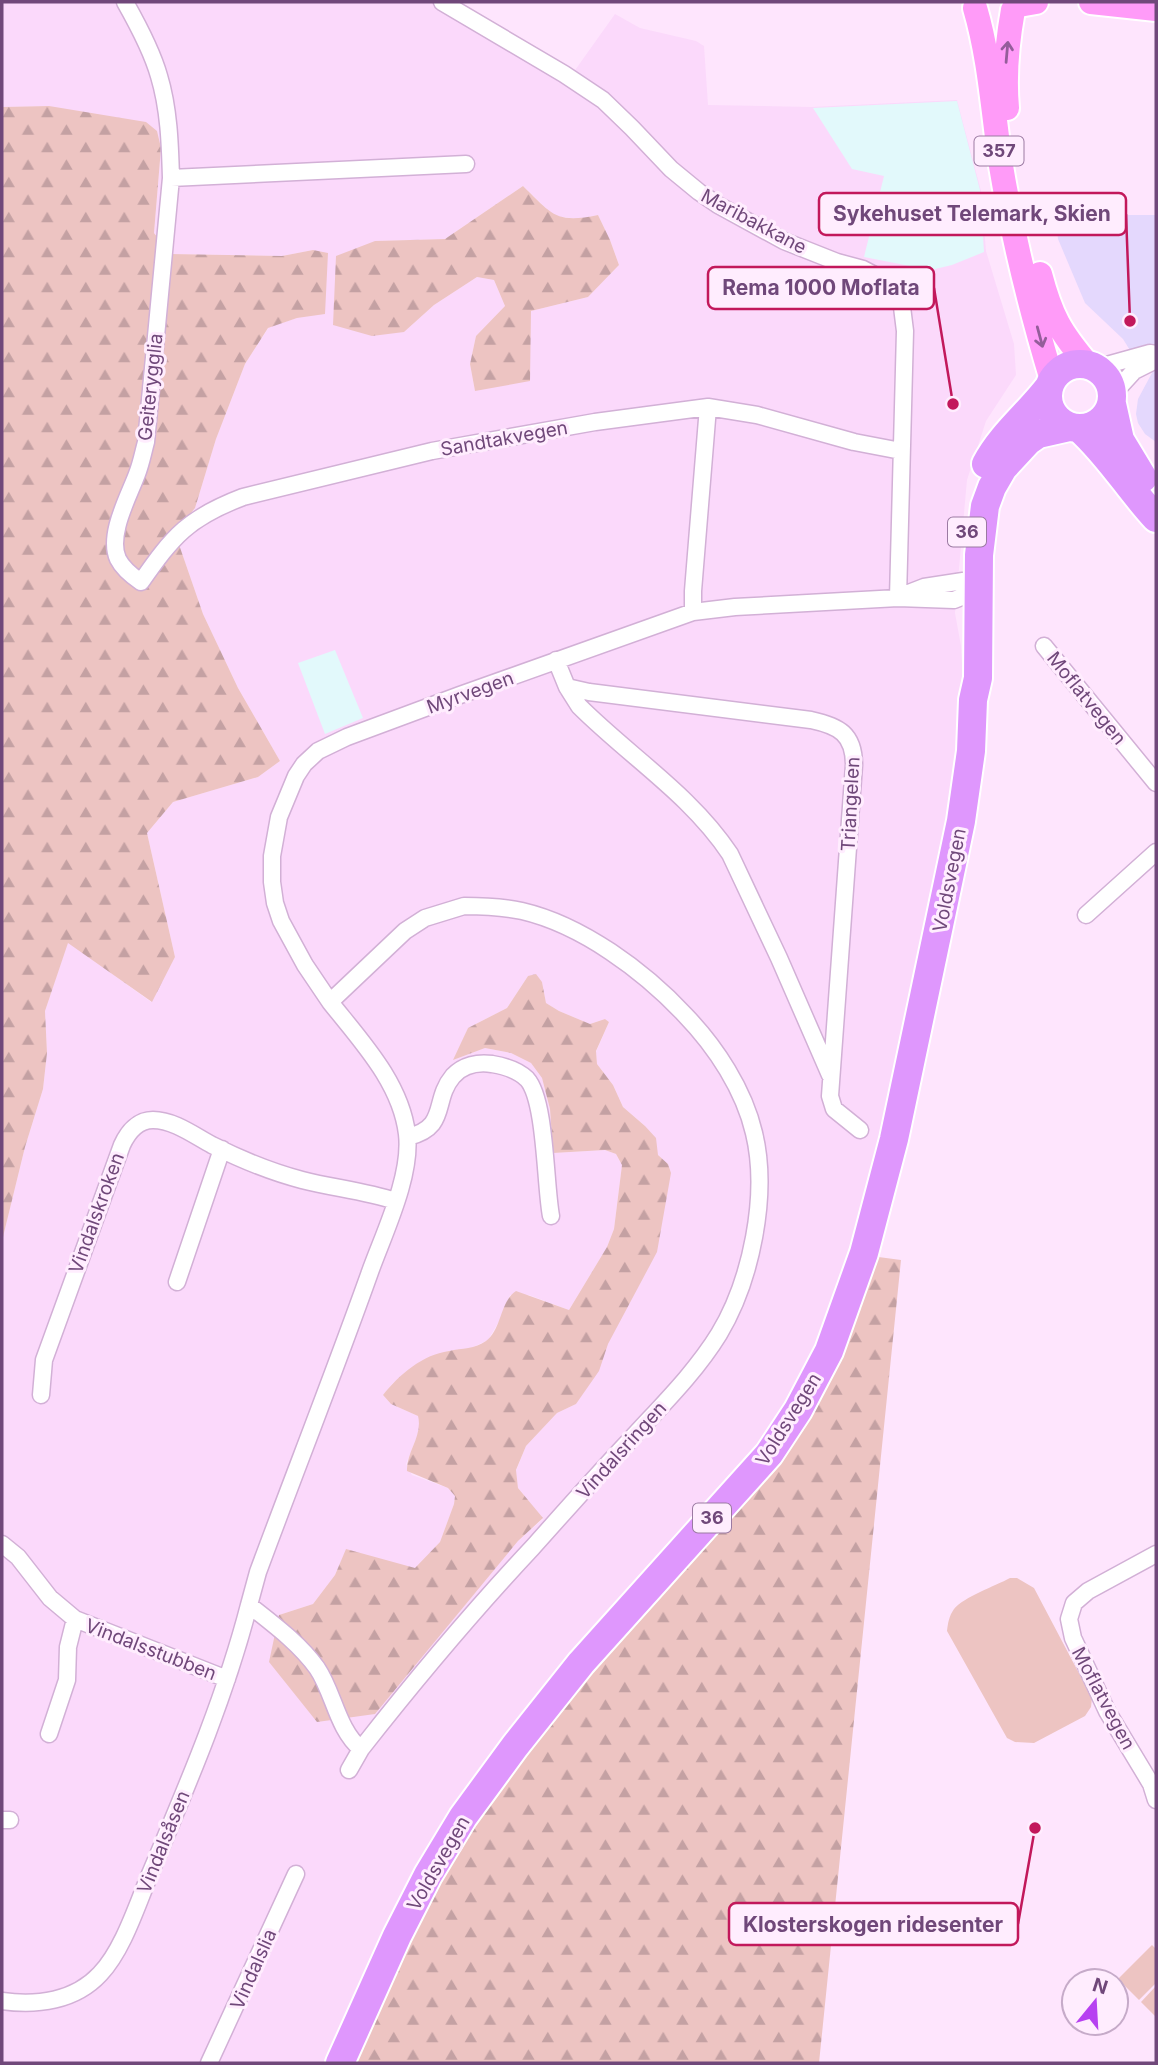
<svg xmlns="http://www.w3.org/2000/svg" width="1158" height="2065" font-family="Inter,sans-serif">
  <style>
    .residential { fill: #fbd9fb; fill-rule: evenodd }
    .education { fill: #e2f9fb }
    .medical { fill: #e4d8fd }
    .grass { fill: #edc4c2 }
    .forest { fill: url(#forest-firs) }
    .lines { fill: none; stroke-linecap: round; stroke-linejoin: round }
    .street-casing { stroke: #d2b0d6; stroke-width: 19 }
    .primary-casing { stroke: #fff; stroke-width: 28 }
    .highway-casing { stroke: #fff; stroke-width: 32 }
    .street { stroke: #fff; stroke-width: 16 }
    .primary { stroke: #ff9bf8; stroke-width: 24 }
    .highway { stroke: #df97fd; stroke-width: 28 }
    .oneway { stroke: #945d9a }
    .labels { text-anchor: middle; stroke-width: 6; stroke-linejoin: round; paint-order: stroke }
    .shield { fill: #ffedfe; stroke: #9b7aa2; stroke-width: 2 }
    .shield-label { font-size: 18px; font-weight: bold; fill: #70487a }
    .street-label { font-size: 19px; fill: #70487a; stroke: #ffedfe }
    .leader { fill: none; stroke: #c2185b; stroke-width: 2.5 }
    .callout-dot { fill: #c2185b; stroke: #ffedfe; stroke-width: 2.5 }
    .callout { fill: #ffedfe; stroke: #c2185b; stroke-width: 2.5 }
    .callout-label { font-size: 21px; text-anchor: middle; font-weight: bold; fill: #70487a }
  </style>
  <defs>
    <pattern id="forest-firs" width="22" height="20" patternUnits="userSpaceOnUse" patternTransform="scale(1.75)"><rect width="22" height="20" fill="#edc4c2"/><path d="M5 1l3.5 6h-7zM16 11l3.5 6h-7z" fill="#c4a1a3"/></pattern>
  </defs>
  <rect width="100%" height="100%" fill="#fee5fd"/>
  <path class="residential" d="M2,2H453L573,73L615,14L640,28L696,41L704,46L708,105L811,107L957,100L981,191L986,251L1014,344L1016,375L986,421L967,480L955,613L961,646L964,698L958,776L868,1207L809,1373L329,2063H2V1241L25,1147L43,1089L47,1053L45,1011L68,942L151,1002L175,957L147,833L173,802L258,777L280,761L238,688L203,614L175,533L195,508L216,439L245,364L269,327L297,318L325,313L313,250L282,256L171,254L154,233L161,148L49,106L2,107ZM523,186L554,216L579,219L598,215L610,240L619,265L588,297L531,311L475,391L470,364L476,336L505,306L494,280L477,277L434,305L404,332L375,241L445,239ZM528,976L542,982L546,1003L559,1011L590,1024L605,1019L609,1022L596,1052L597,1064L613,1085L623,1107L645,1126L658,1155L668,1164L598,1371L576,1404L557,1413L526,1446L516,1471L518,1488L543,1519L518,1541L375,1713L279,1615L313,1604L335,1575L346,1550L415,1569L440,1542L454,1504L455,1496L448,1488L412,1475L406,1464L421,1426L418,1416L391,1404L383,1395L393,1383L448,1351L471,1348L488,1340L501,1318L510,1295H529L569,1310L607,1247L614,1229L622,1165L616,1154L605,1150L553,1153L550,1109L542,1078L531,1063L511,1053L485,1048L455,1059L468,1028L507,1008Z"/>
  <path class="education" d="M957,101L980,190L984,252L952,265L935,269L920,268L864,257L884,176L852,169L813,108Z
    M335,650L363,718L325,734L298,663Z"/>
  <path class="medical" d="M1053,199L1085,215H1156V442L1145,434L1138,423L1136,414L1138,399L1153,371L1144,373L1123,339L1085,303L1058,239Z"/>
  <path class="grass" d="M1010,1578H1017L1034,1588L1092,1698L1091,1707L1085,1716L1034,1743L1015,1742L1007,1738L947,1631C948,1623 949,1616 954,1609C964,1597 995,1586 1010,1578Z
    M1152,1945L1156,1949V1983L1139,2000L1118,1979Z
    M1156,1986V2017L1141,2002Z"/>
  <path class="forest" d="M49,106L146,122L157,131L161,148L154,233L171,254L282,256L313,250L328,253L325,314L297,318L268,328L245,364L216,439L195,508L175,533L203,614L238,688L280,761L258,777L173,802L147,833L175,957L152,1002L68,943L45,1011L47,1053L43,1089L25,1147L2,1241V107Z
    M523,186C552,214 555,224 598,215L610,240L619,265L588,297L531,311L530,381L475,391L470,364L476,336L505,306L494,280L477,277L434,305L404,332L372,336L333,325L336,256L375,241L445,239Z
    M536,974L542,982L546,1003L559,1011L590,1024L605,1019L609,1022L596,1051L597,1064L613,1085L623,1107L645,1126L656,1138L658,1155L668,1164L671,1173L657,1252L608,1344L599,1371L576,1404L557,1413L526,1446L516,1470L518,1488L543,1518L518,1541L375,1714L317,1722L269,1662L279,1615L313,1604L335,1575L346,1549L415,1568L440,1542L454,1504L455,1496L448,1488L407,1471C406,1452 423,1436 418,1416L391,1404L383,1395C400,1374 422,1355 449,1351C462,1348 475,1349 486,1341C502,1329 500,1301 516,1291L569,1310L607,1247L614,1229L622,1165L616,1154L605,1150L553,1153L550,1109L542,1078L531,1063L511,1053L485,1048L453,1060L468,1028L507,1008L528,976Z
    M856,1254L901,1260L819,2063H329L398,1911L751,1461L809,1373Z"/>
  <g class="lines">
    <defs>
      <path id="street" d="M125,2C138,25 152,51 159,76C169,109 170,144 171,178L146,442C143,453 141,464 137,474C129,496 107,535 118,559C123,569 132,576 141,582C173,536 188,518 243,497L432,451L595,422L708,407L757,415L854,442L901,451
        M442,2L564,74L603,100L632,128L671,169L699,192L718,205L784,241L837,262L863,269L886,281L894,289L902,307L905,331L898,598
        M171,178L466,164
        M1096,368L1150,353L1156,354
        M1112,395L1134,371L1156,360
        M906,594L924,587L963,581L979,590
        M693,612V591L708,407
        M1044,646L1156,783
        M556,660L567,687L589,692L811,720C839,726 854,734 854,765L830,1096L834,1109L860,1130
        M567,687L579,706C629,756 691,795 730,854L779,958L830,1075
        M464,906C484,906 503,907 522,911C582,925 644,971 685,1015C716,1047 744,1090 754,1133C769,1195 751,1281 719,1334C695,1373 661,1406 630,1440C597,1475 565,1511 533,1547C473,1611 416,1679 361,1749C337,1729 334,1693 317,1668C299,1643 273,1624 249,1605L258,1572C295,1472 334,1373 370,1272C384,1233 412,1176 407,1134C401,1083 361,1041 330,1002L405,931L425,918Z
        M1086,915L1156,852
        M330,1002L305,965L281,921L275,903L272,882V856L279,817L296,776L304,764L318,751L347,737L460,695L693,612L735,607L898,598L954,600L979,590
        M408,1137C449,1127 432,1101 453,1076C463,1065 478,1062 492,1064C504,1066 518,1070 527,1079C546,1100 545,1185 551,1216
        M177,1282L222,1149
        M41,1395L44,1360L122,1145C128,1132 138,1120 153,1120C174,1120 195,1136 212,1145C240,1159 271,1172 302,1180C333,1188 365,1191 395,1201
        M2,1544L18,1557L50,1598L75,1619L227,1679
        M1156,1554L1088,1591L1074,1603L1069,1619L1073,1638L1107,1711L1151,1784L1156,1800
        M49,1734L67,1680L68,1647L75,1619
        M349,1770L361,1749
        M2,1820H10
        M2,2001C37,2006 75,2001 100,1974C123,1950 137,1905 150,1874C187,1786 225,1698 249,1605
        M209,2063L296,1874"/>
      <path id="primary" d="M1091,2L1156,9
        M1019,5L1036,2
        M975,8C990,59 993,113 1001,166C1013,238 1031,310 1052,380
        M1007,108C1004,75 1007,43 1013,10
        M1040,274C1051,316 1060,332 1088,365"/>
      <path id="highway" d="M1048 396a32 32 0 1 1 64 0a32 32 0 1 1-64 0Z
        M1112,404L1120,440L1143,478
        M1080,429C1109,455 1129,489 1156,518
        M986,464C1002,434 1028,414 1048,388
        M340,2063L397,1936L428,1875L463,1817L515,1746L581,1663L769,1454L798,1410L829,1351L864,1253L894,1139L961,821L971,751L973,700L978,678L979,555L985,506L992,487L1003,468L1028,441L1038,434L1069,427"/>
    </defs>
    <use href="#street" class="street-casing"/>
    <use href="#primary" class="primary-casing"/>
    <use href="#highway" class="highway-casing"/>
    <use href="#street" class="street"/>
    <use href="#primary" class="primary"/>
    <use href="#highway" class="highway"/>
  </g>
  <defs><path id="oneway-shaft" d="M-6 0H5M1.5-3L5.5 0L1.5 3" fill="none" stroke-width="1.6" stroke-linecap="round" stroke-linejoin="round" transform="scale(1.75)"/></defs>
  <g class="oneway">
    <use href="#oneway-shaft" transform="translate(1007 52) rotate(-85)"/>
    <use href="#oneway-shaft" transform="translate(1040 337) rotate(75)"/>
  </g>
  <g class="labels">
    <g class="shield">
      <rect x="974.5" y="136.5" width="49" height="29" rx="5"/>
      <rect x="948" y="517.5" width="38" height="29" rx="5"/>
      <rect x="693" y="1503.5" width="38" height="29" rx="5"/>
    </g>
    <g class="shield-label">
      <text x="999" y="157">357</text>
      <text x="967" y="538">36</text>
      <text x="712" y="1524">36</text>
    </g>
    <g class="street-label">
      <text transform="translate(754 221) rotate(28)" y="7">Maribakkane</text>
      <text transform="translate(150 387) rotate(-84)" y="7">Geiterygglia</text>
      <text transform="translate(504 438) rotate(-10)" y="7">Sandtakvegen</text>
      <text transform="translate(470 692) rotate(-20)" y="7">Myrvegen</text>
      <text transform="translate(1087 698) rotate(51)" y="7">Moflatvegen</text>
      <text transform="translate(850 804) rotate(-87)" y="7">Triangelen</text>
      <text transform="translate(949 880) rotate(-79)" y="7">Voldsvegen</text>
      <text transform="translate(96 1213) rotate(-70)" y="7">Vindalskroken</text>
      <text transform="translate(788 1419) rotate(-58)" y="7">Voldsvegen</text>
      <text transform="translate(621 1450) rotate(-48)" y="7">Vindalsringen</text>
      <text transform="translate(151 1649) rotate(21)" y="7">Vindalsstubben</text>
      <text transform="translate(1104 1698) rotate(62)" y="7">Moflatvegen</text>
      <text transform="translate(163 1842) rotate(-68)" y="7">Vindalsåsen</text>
      <text transform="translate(438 1863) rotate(-60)" y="7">Voldsvegen</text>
      <text transform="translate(253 1969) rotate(-66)" y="7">Vindalslia</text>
    </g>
  </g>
  <path class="leader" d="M1130 321L1126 214M953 404L934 288M1035 1828L1018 1924"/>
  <g class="callout-dot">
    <circle cx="1130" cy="321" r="7"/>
    <circle cx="953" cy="404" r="7"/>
    <circle cx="1035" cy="1828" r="7"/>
  </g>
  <g class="callout">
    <rect x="819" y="193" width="307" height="42" rx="7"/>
    <rect x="708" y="267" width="226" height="42" rx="7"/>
    <rect x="729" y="1903" width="289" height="42" rx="7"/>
  </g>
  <g class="callout-label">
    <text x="972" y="221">Sykehuset Telemark, Skien</text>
    <text x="821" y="295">Rema 1000 Moflata</text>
    <text x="873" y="1932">Klosterskogen ridesenter</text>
  </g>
  <rect width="1158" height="2065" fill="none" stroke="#70487a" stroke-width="7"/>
  <g transform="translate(1095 2002) rotate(18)"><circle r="33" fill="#ffedfe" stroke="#c6abc9" stroke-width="2"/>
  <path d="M0-5L12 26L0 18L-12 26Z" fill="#b741f1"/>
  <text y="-10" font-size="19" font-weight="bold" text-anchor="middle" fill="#70487a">N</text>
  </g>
</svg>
